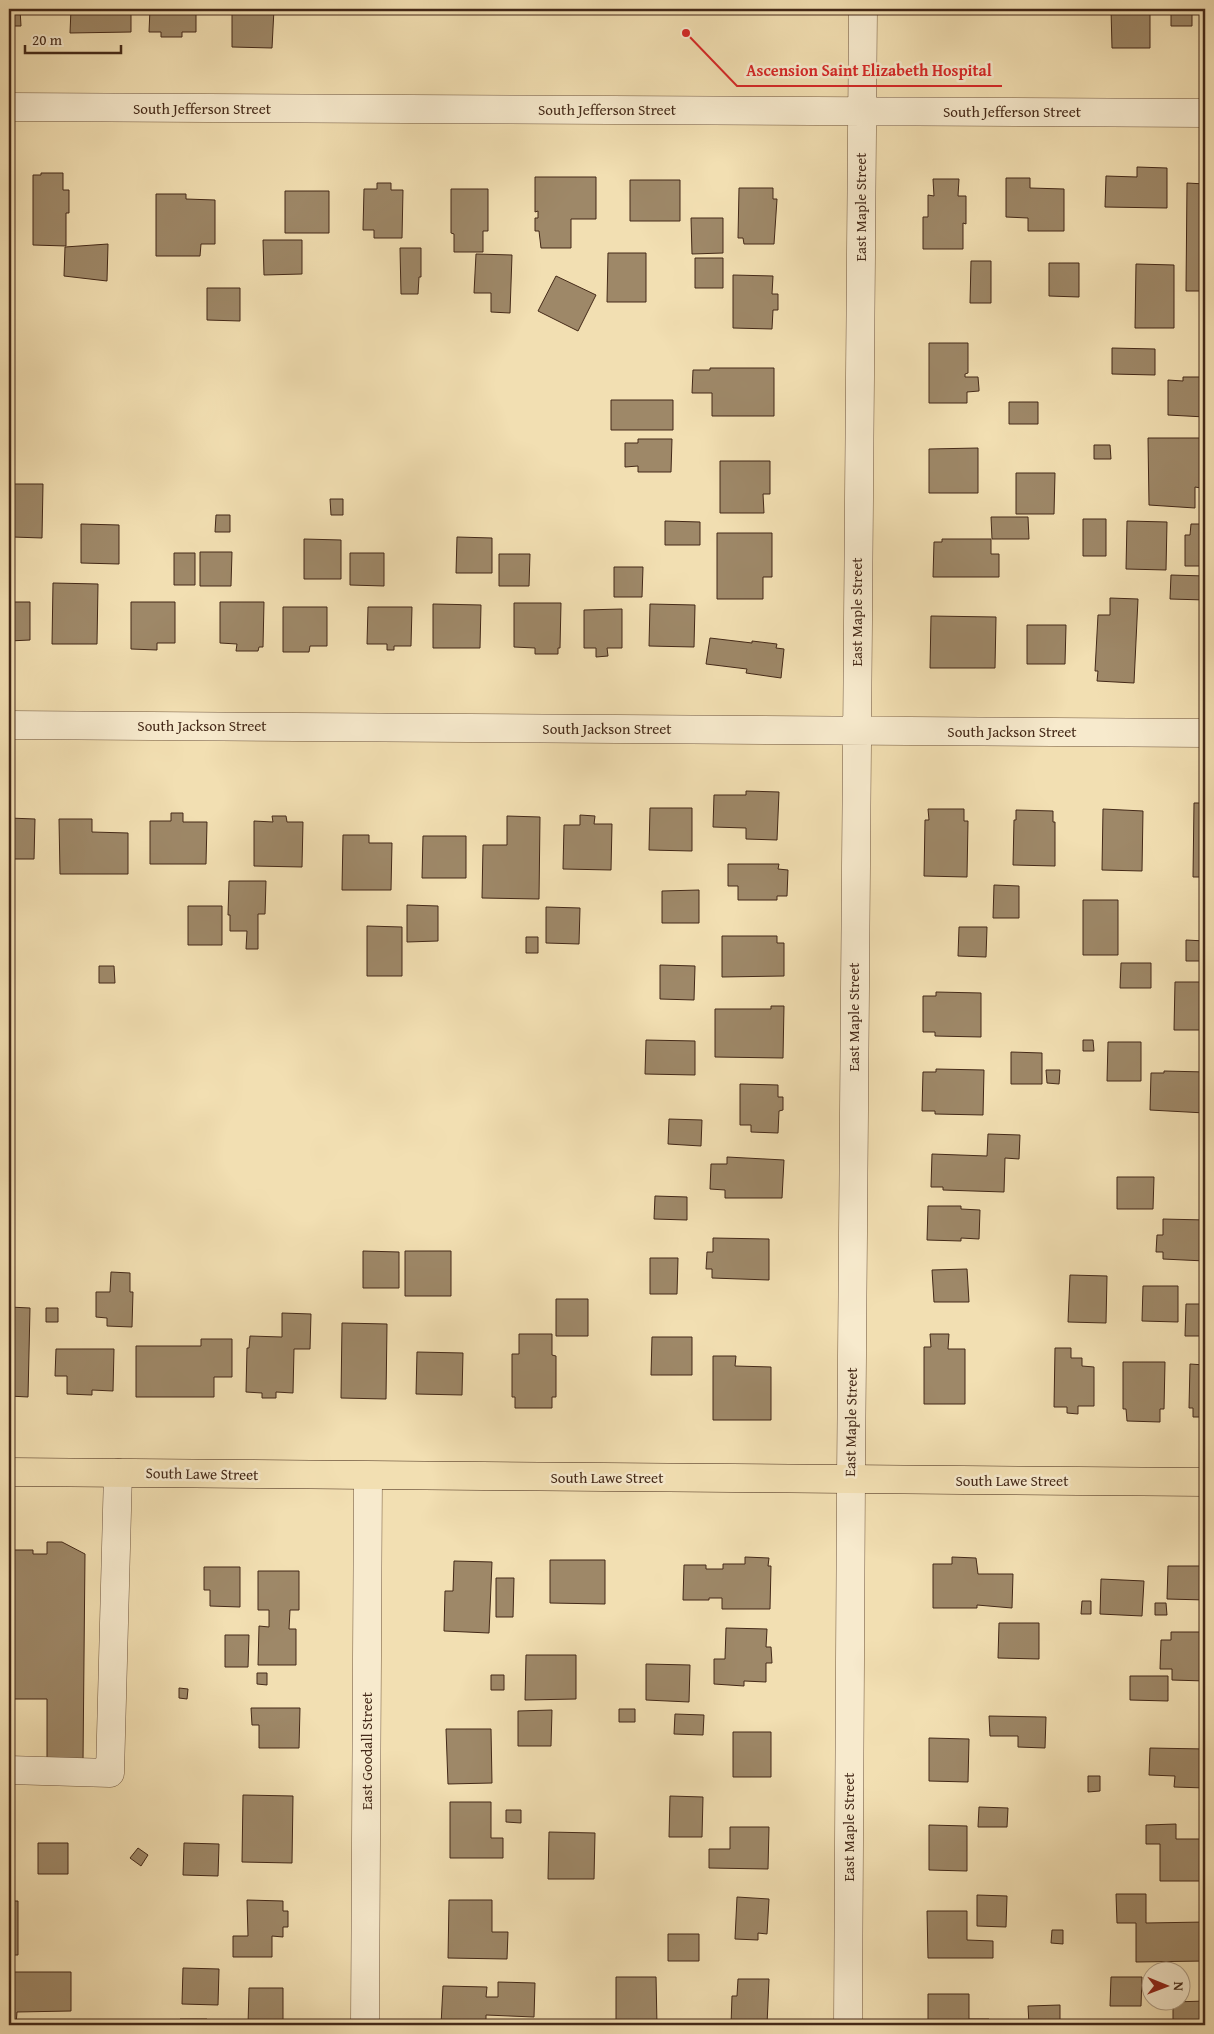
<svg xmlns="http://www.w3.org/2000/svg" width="1214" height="2034" font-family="'Gentium Book Plus',serif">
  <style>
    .building { fill: #9e8868; stroke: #442918 }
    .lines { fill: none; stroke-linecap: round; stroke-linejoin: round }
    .minor-casing { stroke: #70563e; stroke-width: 29 }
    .major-casing { stroke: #442918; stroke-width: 29 }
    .minor { stroke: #f7eacd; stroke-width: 28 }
    .major { stroke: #f2dfb2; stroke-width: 28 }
    .labels { text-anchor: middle; stroke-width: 5; stroke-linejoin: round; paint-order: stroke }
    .street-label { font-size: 15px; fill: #442918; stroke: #f7eacd }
    .leader { fill: none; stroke: #d62828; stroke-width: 2 }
    .callout-dot { fill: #d62828; stroke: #f7eacd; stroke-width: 2 }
    .callout-label { font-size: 16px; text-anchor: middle; font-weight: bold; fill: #d62828; stroke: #f7eacd; stroke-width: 5; stroke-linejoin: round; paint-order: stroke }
  </style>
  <rect width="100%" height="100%" fill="#f2dfb2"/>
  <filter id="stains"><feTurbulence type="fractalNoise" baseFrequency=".004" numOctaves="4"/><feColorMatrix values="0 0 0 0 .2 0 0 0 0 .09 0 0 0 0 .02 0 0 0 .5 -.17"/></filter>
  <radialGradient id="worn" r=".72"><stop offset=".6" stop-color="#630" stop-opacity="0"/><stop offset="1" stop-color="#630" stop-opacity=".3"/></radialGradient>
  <path class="building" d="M9,9H20L21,26H9Z
    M71,9H131V32L70,33Z
    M150,9H196V32H182V37H161V32H149Z
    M232,9H274L272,48L232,47Z
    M1111,9H1150V48H1112Z
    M1171,9H1192V26H1171Z
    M1202,9H1205V42H1203Z
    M1137,167L1167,168V208L1105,207L1106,176L1137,177Z
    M41,173H63V190H69V213H66V246L33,245V175H41Z
    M535,177H596V219H571V248H541L539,231H535V218H538V211L535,212Z
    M1006,178H1030V188L1064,189V231H1028V218L1006,217Z
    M933,179H959L958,196H966V224L963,223V249H923V217H928V195L934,196Z
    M630,180H680V221H630Z
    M377,183H391V190H403L402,238H374V230H363L364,189H377Z
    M1187,183L1205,184V291H1186Z
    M739,188H773V199H777L774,244H744L743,238H738Z
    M451,189H488V231H483V252H454V234L451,233Z
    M285,191H329V233H285Z
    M156,194H186V199L215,200V244H201L200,256H156Z
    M691,218H723V253L692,254Z
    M263,240H302V274L264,275Z
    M108,244L107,281L64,276L65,247Z
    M400,248H421V277H419L418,294H401Z
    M608,253H646V302H607Z
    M476,254L512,255L510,313L491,312V293H474Z
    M695,258H723V288H695Z
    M971,261H991V303H970Z
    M1049,263H1079V297L1049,296Z
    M1136,264L1174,265V328H1135Z
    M733,275L773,276L772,294H778V310H773L772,329L733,328Z
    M556,276L596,295L578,331L538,311Z
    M207,288H240V321L207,320Z
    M929,343H968V373L965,374V377H978L979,389V391L967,392V403H929Z
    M1112,348L1155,349V375L1112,374Z
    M710,368H774V416H712V393H692L693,370H710Z
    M1183,377H1205V417L1168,415V380L1183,381Z
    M611,400H673V430H611Z
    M1009,402H1038V424H1009Z
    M1148,438H1205V480L1202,479L1201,488L1195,487V508L1149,505Z
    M638,439H672L671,472H638V466L625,467V443H638Z
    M1094,445H1110L1111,459H1094Z
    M978,448V493H929V449Z
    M720,461H770V494H763L764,513H720Z
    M1016,473H1055L1054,514H1016Z
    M14,484H43L42,538L13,537Z
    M330,499H343V515H331Z
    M216,515H230V532H215Z
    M991,517H1028L1029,539H992Z
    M1083,519H1106V556H1083Z
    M665,521L700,522V545H665Z
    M1127,521L1167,522L1166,570L1126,569Z
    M81,524L119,525V564L81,563Z
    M1191,524H1205V566H1185V535H1190Z
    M717,533H772V577H763V599H717Z
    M457,537L492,538V573H456Z
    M304,539L341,540V579H304Z
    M942,539H991V554H999V577H933L934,542H942Z
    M200,552H232L231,586H200Z
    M174,553H195V585H174Z
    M350,553H384V586L350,585Z
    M499,554H530L529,586H499Z
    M614,567H643L642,597H614Z
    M1171,575L1205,576V600L1170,599Z
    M53,583L98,584L97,644H52Z
    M1110,598L1138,599L1134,683L1097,681L1098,671H1095L1098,615H1110Z
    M9,602H30V640L9,641Z
    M131,602H175V643H157V650L131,649Z
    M220,602H264L263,647H259L258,651H236L237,644L220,643Z
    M514,603H561L560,648H558V654H535V648L514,647Z
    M433,604L481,605L480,648H433Z
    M650,604L695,605L694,647L649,646Z
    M283,607H327V646H310L309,652H283Z
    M368,607H412L411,646H394V650H387V644H367Z
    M622,609V648H607L608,656L596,657V648H584V610Z
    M931,616L996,617L995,668H930Z
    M1027,625H1066L1065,664H1027Z
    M710,638L752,643V641L777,644L776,648L784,649L781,678L746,673L747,669L706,664Z
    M746,791L779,792L777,840L746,839V828L713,827L714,795H746Z
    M1194,803H1205V877H1193Z
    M650,808H692V851L649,850Z
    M928,809H964V821H968L967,877L924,876L925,820H929Z
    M1103,809L1143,811L1142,871L1102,870Z
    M1016,810L1053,811V822H1055V866L1013,865L1014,820H1016Z
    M171,813H183V822H207L206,864H150V821H171Z
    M580,815L595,816L594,824H612L611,870L563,869L564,825H580Z
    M272,816H286L287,822H303L302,867L254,866V821L273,822Z
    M507,816L540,817L539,899L482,898L483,845H507Z
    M9,818L35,819L34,859H9Z
    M59,819H92V832L128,833V874H60Z
    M343,835H369V843H392L391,890H342Z
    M423,836H466V878H422Z
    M728,864H779L778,869L788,870L787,896H777V900H738V886H728Z
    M229,881H266L265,914H258V949H246L247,931H230V915H228Z
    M994,885L1019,886V918H993Z
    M699,890V923H662V891Z
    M1083,900H1118V955H1083Z
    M407,905L438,906V941L407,942Z
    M188,906H222V945H188Z
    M546,907L580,908L579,944L546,943Z
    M367,926L402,927V976H367Z
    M959,927H987L986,957L958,956Z
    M722,936H777V943H784V976L722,977Z
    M526,937H538V953H526Z
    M1186,940L1205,941V961H1186Z
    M1121,963H1151V988H1120Z
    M660,965L695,966L694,1000L660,999Z
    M99,966H114L115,983H99Z
    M1175,982H1205V1030H1174Z
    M936,992L981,993V1037L935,1036V1032H923V996H936Z
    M771,1006H784L783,1058L715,1057V1009H771Z
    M646,1040L695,1041V1075L645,1074Z
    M1083,1040H1093L1094,1051H1083Z
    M1108,1042H1141V1081H1107Z
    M1011,1052L1042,1053V1084H1011Z
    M936,1069L984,1070L983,1115L935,1114V1111H922L923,1072H936Z
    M1046,1070H1060L1059,1084L1047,1083Z
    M1164,1071L1205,1072V1113L1150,1110L1151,1073H1164Z
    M740,1084L778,1085V1097H783V1110L779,1111L778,1133L751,1132V1125H740Z
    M669,1119L702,1120L701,1146L668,1144Z
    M988,1134L1020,1135L1019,1159L1005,1158L1004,1192L943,1190V1187H931L932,1154L987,1156Z
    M727,1157L784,1160L782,1198H725V1190L710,1189L711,1164H727Z
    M1117,1177H1154L1153,1209H1117Z
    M655,1196L687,1197V1220L654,1219Z
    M928,1206H961V1209L980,1210L979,1239L961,1238V1241L927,1240Z
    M1163,1219L1205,1220V1261L1163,1259V1252H1156L1157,1235H1163Z
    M713,1238L769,1239V1280L712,1278V1269H706L707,1252H713Z
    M363,1251L399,1252V1288H363Z
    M405,1251H451V1296H405Z
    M650,1258H678L677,1294H650Z
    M967,1269L969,1302H934L932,1270Z
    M111,1272L130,1273V1292H133L132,1327L107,1326V1318L96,1317V1292H110Z
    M1070,1275L1107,1276L1106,1323L1068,1322Z
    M1143,1286H1178V1322L1142,1321Z
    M556,1299H588V1336H556Z
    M1186,1304H1205V1336H1185Z
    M9,1307L30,1308L28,1397L9,1396Z
    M46,1308H58V1322H46Z
    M282,1313L311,1314L310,1349H294L293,1393L276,1392V1398H262V1393L246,1392L247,1348H249L250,1336L282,1337Z
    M342,1323L387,1324L386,1399L341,1398Z
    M519,1334H552V1355L556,1356V1397H552V1408H515V1397H512V1354H519Z
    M930,1334H949L948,1349H965V1404H924V1347H931Z
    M652,1337H692V1375H651Z
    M201,1339H232V1377H214V1397H136V1346H201Z
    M1055,1348H1071V1358H1082V1366L1094,1367V1406H1078V1414L1067,1413V1407H1054Z
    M56,1349H114L113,1391L92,1390V1395L67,1394V1376H55Z
    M417,1352L463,1353L462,1395L416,1394Z
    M713,1356H736L735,1366L771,1367V1420H713Z
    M1123,1362H1165L1164,1409H1160V1422L1127,1421L1126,1409H1123Z
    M1190,1364L1205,1365V1417H1193V1408H1189Z
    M47,1542H62L85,1554L83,1762L47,1763V1699H9V1550H33V1554H47Z
    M745,1557L769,1558L768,1566H771L770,1609H722V1598H709V1600H683L684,1565H706V1569H723V1564H745Z
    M952,1557L976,1558L978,1574H1013L1012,1608L977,1605V1608H933V1564H952Z
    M550,1560H605V1604L550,1603Z
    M454,1561L492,1562L489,1633L444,1631L445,1591H453Z
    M1168,1566H1205V1600L1167,1599Z
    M204,1567H240V1607L210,1606V1590H204Z
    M258,1571H299V1610H290L289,1629H296V1665H258L259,1626L269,1627V1610H258Z
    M496,1578H514L513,1617H496Z
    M1101,1579L1144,1581L1142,1616L1100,1614Z
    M1082,1601H1091V1614H1081Z
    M1155,1603H1166L1167,1615H1155Z
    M999,1623H1039V1659L998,1658Z
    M726,1628L767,1629L766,1647H771L772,1663H766V1682L744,1681V1686L714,1684V1659H725Z
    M1171,1632H1205V1681L1172,1680V1669H1160L1161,1640H1171Z
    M225,1635H249L248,1667H225Z
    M526,1655H576V1699L525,1700Z
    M646,1664L690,1665L689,1702L646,1700Z
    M257,1673H267V1685L257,1684Z
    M491,1675H504V1690H491Z
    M1130,1676H1168V1701L1130,1700Z
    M179,1688L188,1689L187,1699L179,1698Z
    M251,1708H300L299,1748H259V1725H252Z
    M619,1709H635V1722H619Z
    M552,1710L551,1746H518V1711Z
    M675,1714L704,1715L703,1735L674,1734Z
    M989,1716L1046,1717L1045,1748L1018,1747V1736H990Z
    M446,1729H491L492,1783L448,1784Z
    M733,1732H771V1777H733Z
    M929,1738L969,1739L968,1782L929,1781Z
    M1150,1748L1205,1749V1788L1174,1787L1175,1776L1149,1775Z
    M1088,1776H1100V1791L1088,1792Z
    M243,1795L293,1796L292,1863L242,1862Z
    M670,1796L703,1797L702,1837H669Z
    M450,1802H491V1838H503V1858H450Z
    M979,1807L1008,1808L1007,1827H978Z
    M506,1810H521V1823L506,1822Z
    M1176,1824V1839H1205V1881H1160V1844H1146V1825Z
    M929,1825L967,1826V1871L929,1870Z
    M730,1827H769L768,1869L709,1868V1849H730Z
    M549,1832L595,1833L594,1879H548Z
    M38,1843H68V1874H38Z
    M184,1843L219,1844L218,1876L183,1875Z
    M138,1848L148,1855L141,1866L130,1858Z
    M1116,1894H1146V1923L1205,1922V1961L1136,1962V1923H1117Z
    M977,1895L1007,1896L1006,1927L977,1926Z
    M737,1897L769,1899L767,1934L758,1933V1940L735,1939Z
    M247,1900L283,1901V1911H288V1927H283V1937L272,1936V1957H233V1936H248Z
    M449,1900H492V1932H508L507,1959L448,1958Z
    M9,1901H18V1955H9Z
    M927,1911H967V1940L993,1941V1958H928Z
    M1052,1930H1063V1944L1051,1943Z
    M668,1934H699V1961H668Z
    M183,1968L219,1969L218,2005L182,2004Z
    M9,1972H71V2011L17,2012L16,2025H9Z
    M616,1977H656L657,2025H616Z
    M1111,1977H1142L1141,2006H1110Z
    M738,1979H769L767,2025H731L732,1996H737Z
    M498,1982L535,1983L534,2017L486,2015V2025H441L443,1986L487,1987L486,1997H498Z
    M249,1988H283V2024L296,2025H248Z
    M928,1994H969V2019H989V2025H928Z
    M1205,2001V2025H1173V2002Z
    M1060,2005V2025H1029L1028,2006Z
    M180,2019H207V2025H180Z"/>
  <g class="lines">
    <defs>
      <path id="minor" d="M9,107L1205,113
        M9,725L1205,733
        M9,1770L110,1773L118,1473
        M365,2025L368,1476
        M848,2025L851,1479L863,9"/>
      <path id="major" d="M9,1472L1205,1482"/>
    </defs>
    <use href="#minor" class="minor-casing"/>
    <use href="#major" class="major-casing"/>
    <use href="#minor" class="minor"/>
    <use href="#major" class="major"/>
  </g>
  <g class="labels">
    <g class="street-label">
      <text x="202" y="114">South Jefferson Street</text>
      <text x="607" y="115">South Jefferson Street</text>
      <text x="1012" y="117">South Jefferson Street</text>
      <text transform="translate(861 207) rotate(-90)" y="5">East Maple Street</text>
      <text transform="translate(857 612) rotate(-90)" y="5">East Maple Street</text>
      <text x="202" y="731">South Jackson Street</text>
      <text x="607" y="734">South Jackson Street</text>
      <text x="1012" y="737">South Jackson Street</text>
      <text transform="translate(854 1017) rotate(-90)" y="5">East Maple Street</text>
      <text transform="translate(851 1422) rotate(-89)" y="5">East Maple Street</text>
      <text transform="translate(202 1474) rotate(1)" y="5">South Lawe Street</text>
      <text x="607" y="1483">South Lawe Street</text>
      <text x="1012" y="1486">South Lawe Street</text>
      <text transform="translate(367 1751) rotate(-90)" y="5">East Goodall Street</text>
      <text transform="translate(849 1827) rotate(-90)" y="5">East Maple Street</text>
    </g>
  </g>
  <path class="leader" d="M686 33L737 86H1002"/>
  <circle class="callout-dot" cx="686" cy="33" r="5"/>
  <g class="callout-label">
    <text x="869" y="76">Ascension Saint Elizabeth Hospital</text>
  </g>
  <rect width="1214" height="2034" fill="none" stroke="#f2dfb2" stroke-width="30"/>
  <rect x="10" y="10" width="1194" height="2014" fill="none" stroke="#442918" stroke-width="2.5"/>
  <rect x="15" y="15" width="1184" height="2004" fill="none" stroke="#442918"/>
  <g transform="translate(1166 1986) rotate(91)"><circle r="24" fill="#f7eacd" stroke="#af9d85"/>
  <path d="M0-4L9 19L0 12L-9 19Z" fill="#8f2418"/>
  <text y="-8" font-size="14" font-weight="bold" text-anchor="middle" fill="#442918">N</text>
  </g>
  <path d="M25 45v8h96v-8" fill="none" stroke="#442918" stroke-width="2.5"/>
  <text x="32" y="45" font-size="15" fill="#442918" stroke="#f7eacd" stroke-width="4" paint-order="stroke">20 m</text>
  <rect width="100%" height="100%" filter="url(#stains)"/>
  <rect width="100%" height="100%" fill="url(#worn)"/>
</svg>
